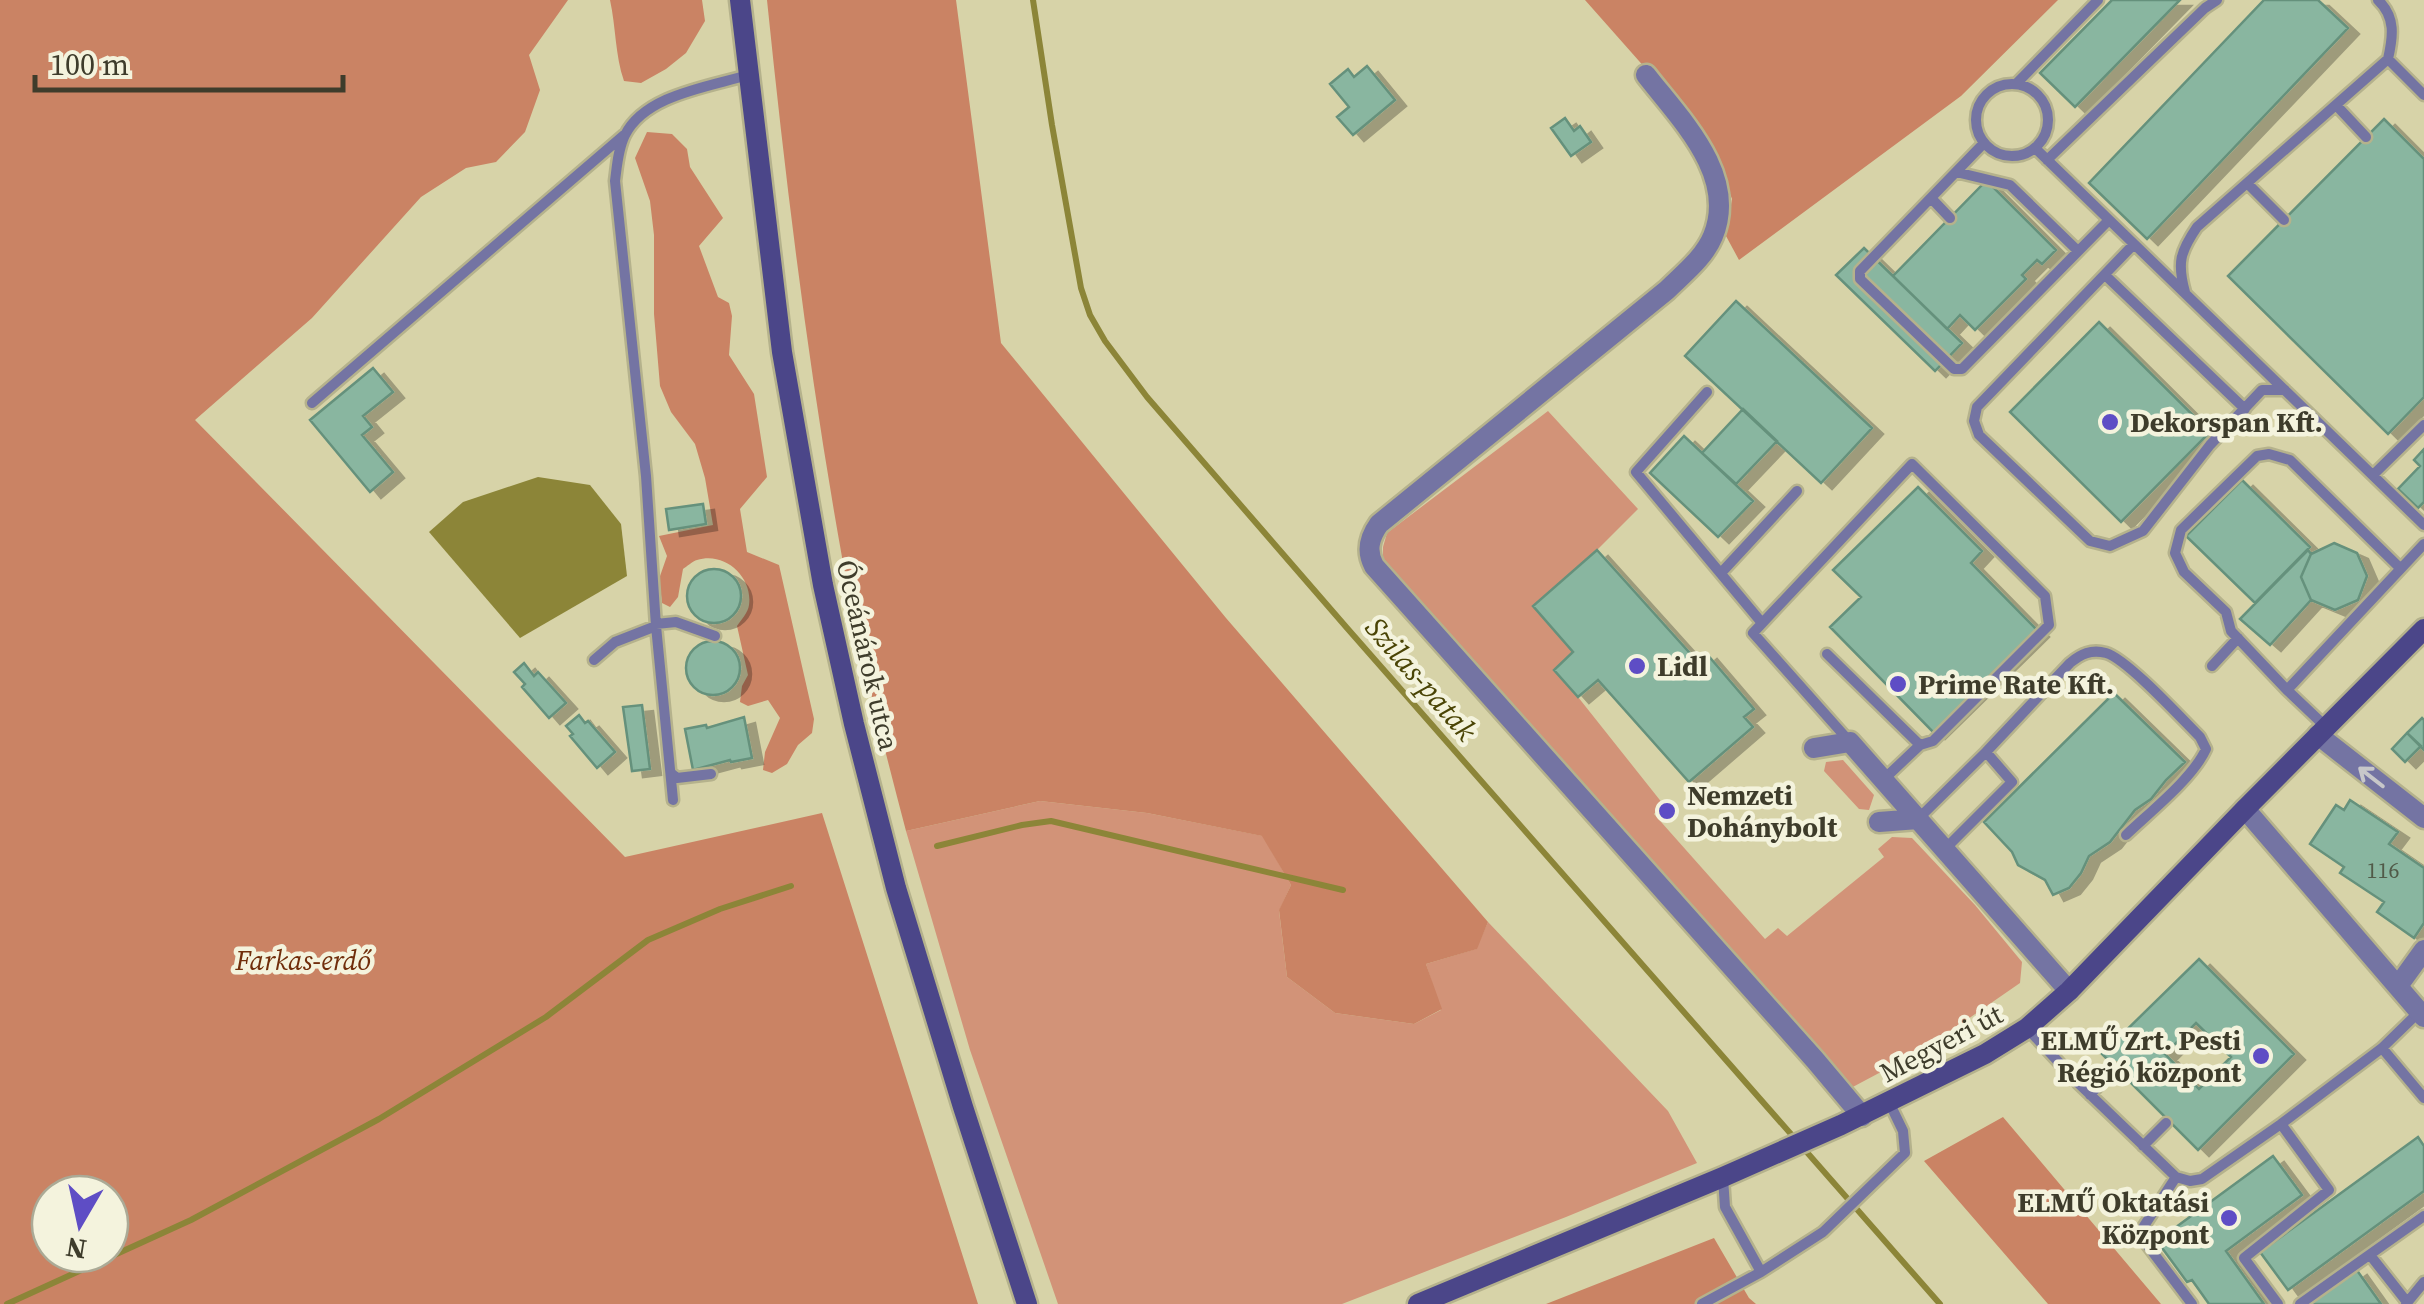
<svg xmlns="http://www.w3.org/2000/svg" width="2424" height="1304" font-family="'Source Serif 4',serif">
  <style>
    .green { fill: #d29378 }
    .forest { fill: #ca8364; fill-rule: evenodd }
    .water { fill: #8c8538 }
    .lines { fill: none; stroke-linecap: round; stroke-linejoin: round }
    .stream { stroke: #8c8538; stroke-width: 6 }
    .building { fill: #89b6a0; stroke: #65917c; stroke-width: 2.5; fill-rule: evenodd; filter: url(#shadow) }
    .lane-casing { stroke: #b5b28c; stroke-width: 15 }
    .street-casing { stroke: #b5b28c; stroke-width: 25 }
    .secondary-casing { stroke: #b5b28c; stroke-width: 25 }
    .lane { stroke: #7474a3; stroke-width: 10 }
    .street { stroke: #7474a3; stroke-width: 20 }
    .secondary { stroke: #4b4689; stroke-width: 20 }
    .oneway { stroke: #c7c7c9 }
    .poi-dot { fill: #5e4dc5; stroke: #f4f3dd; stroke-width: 4 }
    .labels { text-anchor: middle; stroke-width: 9; stroke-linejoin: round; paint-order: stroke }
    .number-label { font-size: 22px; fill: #515a48 }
    .poi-label { font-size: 28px; font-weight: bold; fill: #3e3c2b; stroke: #f4f3dd; text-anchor: start }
    .street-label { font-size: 28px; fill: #3e3c2b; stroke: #f4f3dd }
    .park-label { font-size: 28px; font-style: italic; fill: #702e0b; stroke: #f4f3dd }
    .water-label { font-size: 30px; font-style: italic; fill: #4a4405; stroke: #f4f3dd }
  </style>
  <defs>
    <filter id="shadow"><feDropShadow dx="11" dy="6" stdDeviation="0" flood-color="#0004"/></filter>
  </defs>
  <rect width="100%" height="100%" fill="#d7d3a8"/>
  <path class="green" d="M1548,411L1638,509L1597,550L1533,607L1573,652L1554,670L1578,697L1663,804L1654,814L1765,939L1778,928L1787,936L1884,857L1878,849L1892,837L1912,838L1975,905L2022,962L2020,983L1926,1048L1849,1089L1383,560V547L1387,533Z
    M1843,760L1874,795L1869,810L1859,809L1824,771L1826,762Z
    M1040,801L1147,813L1263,836L1291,885L1279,911L1287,977L1335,1013L1414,1024L1441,1010L1426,964L1476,949L1488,922L1668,1111L1697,1163L1566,1217L1342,1304H1058L970,1050L906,831Z"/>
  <path class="forest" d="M0,0H568L529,55L540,90L525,132L496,162L466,168L421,197L312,318L195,420L625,857L822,813L978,1304H0ZM50,1194H110V1254H50Z
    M610,0H702L705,21L686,53L666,69L641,83L624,81C615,55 616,27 610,0Z
    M767,0H956L1001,343L1226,618L1488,922L1477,949L1426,964L1442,1009L1414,1024L1335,1013L1287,977L1279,910L1291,885L1262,836L1147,813L1040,801L906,831C882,740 859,649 842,557C809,373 786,186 767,0Z
    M1585,0H2058L1961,96L1739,260L1726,236L1732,199L1716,155L1693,122Z
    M647,132L672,134L687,149L690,167L723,218L699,246L718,297L729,303L732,316L729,355L754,394L767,477L740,509L747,552L779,565L814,719L812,733L798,745L787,764L772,773L763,770L765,752L780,718L768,700L748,706L740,702L742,686L748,675L737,626C741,620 748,613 749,605C753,577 725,551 697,560C693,561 686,567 683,569L678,597L670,607L662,603L659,579L667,556L659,536L713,525L705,478L695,444L671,412L660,386L654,314V235L650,201L635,158Z
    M2003,1117L2161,1304H2048L1924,1161Z
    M1714,1238L1749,1298L1756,1304H1546Z"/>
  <path class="water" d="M538,477L590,485L621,524L627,576L520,638L429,532L463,502Z"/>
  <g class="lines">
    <path class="stream" d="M1033,0L1052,125L1081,288L1090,315L1105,341L1147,397L1347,628L1940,1304
      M937,846L1022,825L1051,821L1343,890
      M7,1304L191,1220L379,1119L546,1017L648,940L720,909L791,886"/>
  </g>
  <path class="building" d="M2112,0H2180L2075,107L2040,73Z
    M2264,0H2318L2348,28L2147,239L2089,183Z
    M1367,66L1395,100L1353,135L1337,117L1349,107L1330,84L1348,69L1354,77Z
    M1565,118L1574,131L1580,126L1591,142L1571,156L1551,128Z
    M2384,119L2424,159V397L2388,434L2228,276Z
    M1984,183H1989L2056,250L2042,264L2037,260L2022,275L2026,279L1975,330L1960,315L1947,329L1893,276Z
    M1864,248L1962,343L1935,371L1836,275Z
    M1736,301L1872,428L1821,483L1685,356Z
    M2099,322L2210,432L2121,522L2010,412Z
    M373,368L393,392L363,416L372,427L362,435L393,472L370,492L310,420Z
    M1743,409L1777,441L1736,484L1702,453Z
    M1684,436L1753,501L1718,537L1650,473Z
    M2424,449V502L2418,508L2398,489L2420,466L2414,460Z
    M2242,480L2310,547L2255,603L2186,536Z
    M1918,487L1982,551L1971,563L2038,631L1934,733L1830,627L1861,597L1833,570Z
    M703,504L706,524L669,530L666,509Z
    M2334,543L2357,553L2367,576L2358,600L2335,610L2311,600L2301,577L2311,554Z
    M1597,550L1697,661L1706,653L1754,709L1744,717L1753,727L1689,782L1598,680L1578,697L1554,670L1573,652L1533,606Z
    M2308,550L2311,554L2301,577L2311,600L2270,645L2240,619Z
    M687 596a27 27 0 1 1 54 0a27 27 0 1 1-54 0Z
    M686 668a27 27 0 1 1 54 0a27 27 0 1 1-54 0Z
    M524,663L534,676L538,672L566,703L549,718L522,687L525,684L514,672Z
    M2114,693L2185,762L2166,780L2151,799L2135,810L2110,842L2089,856L2081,873L2069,888L2053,895L2045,880L2018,865L2012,852L1984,822Z
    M642,705L650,769L632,771L623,707Z
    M579,715L585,723L588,721L615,752L597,768L570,736L573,734L566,726Z
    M744,717L752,758L731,762L730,760L693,770L685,729L706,725L707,728Z
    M2422,718L2424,720V750L2407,733Z
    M2407,733L2421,746L2405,762L2392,749Z
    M2350,800L2398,832L2389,844L2424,868V923L2414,938L2377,912L2384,902L2340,873L2344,867L2310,844L2336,805L2344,810Z
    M2199,959L2294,1054L2198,1150L2102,1054ZM2196,1023L2231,1057L2199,1089L2165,1054Z
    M2418,1137L2424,1146V1191L2288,1290L2260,1252Z
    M2273,1156L2302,1195L2226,1251L2264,1304H2209L2192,1280L2187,1282L2157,1241Z
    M2356,1269L2381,1304H2308Z"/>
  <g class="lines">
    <defs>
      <path id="lane" d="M2388,59L2424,95
        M2016,84L2098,0
        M1976 120a36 36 0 1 1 72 0a36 36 0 1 1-72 0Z
        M2336,105L2366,137
        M1984,143L1860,271V279L1954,369H1962L2109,220
        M2035,148L2424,525
        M2047,160L2205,8L2217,0
        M1956,172L2010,185L2078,251
        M2247,183L2284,220
        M1931,198L1950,218
        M2134,244L1977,407L1974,421L1979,435L2090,541L2110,546L2143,531L2210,445L2262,390H2285
        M2105,275L2245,409
        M2185,292C2177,263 2180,252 2197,227L2388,59C2393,37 2396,17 2378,0
        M1707,392L1636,472L1762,623
        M312,403L624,135
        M2373,475L2424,425
        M1721,573L1797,491
        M656,624L676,622L715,636
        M1827,654L1920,745L1933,741L2049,625L2045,596L1912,464L1753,633L1850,742
        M594,660L615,642L656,626
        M2212,666L2238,638
        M2287,690L2231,631L2226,612L2184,572L2175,553L2181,530L2257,456L2269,454L2290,460L2400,568
        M2326,727L2287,690L2424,544
        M671,773L677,778L711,774
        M1883,780L1920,745
        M673,800L656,626L646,476L615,181C617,166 618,149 625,135C645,95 708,87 748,75
        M1918,819L1986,752L2070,663C2081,654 2091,649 2106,653C2127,659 2182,719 2200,737L2206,749C2193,778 2150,812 2126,835
        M1945,849L2012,782L1986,752
        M2027,1028L2078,1083L2176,1177L2190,1181L2202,1179L2281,1124L2382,1048L2424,1098
        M2382,1048L2419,1012
        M2090,1095L2114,1068
        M2143,1146L2166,1123
        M2176,1177L2144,1226L2142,1234L2145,1242L2192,1304
        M1723,1178L1725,1207L1761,1272
        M2370,1255L2407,1302
        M1702,1304L1761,1272L1823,1232L1905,1153L1903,1131L1889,1102
        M2278,1304L2244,1258L2329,1190L2281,1124
        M2300,1304L2424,1216
        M2406,1304L2424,1282"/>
      <path id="street" d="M1646,75C1680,119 1738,175 1713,236C1704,258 1683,274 1667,290L1379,524C1369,538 1366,551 1374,566L1815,1060L1862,1116
        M2318,735L2424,818
        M1814,748L1850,742L2069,991
        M2245,809L2424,1017
        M1879,822L1918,819
        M2398,986L2424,950"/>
      <path id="secondary" d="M740,0L782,352L823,585L854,724L896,888L963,1107L1027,1304
        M1418,1304L1723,1177L1841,1125L1985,1054L2027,1028L2069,991L2245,809L2424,629"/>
    </defs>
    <use href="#lane" class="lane-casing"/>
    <use href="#street" class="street-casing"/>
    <use href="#secondary" class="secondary-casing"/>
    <use href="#lane" class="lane"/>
    <use href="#street" class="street"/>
    <use href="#secondary" class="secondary"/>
  </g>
  <defs><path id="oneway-shaft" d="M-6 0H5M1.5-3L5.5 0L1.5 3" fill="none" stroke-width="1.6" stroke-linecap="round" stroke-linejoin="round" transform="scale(2.5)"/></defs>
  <use class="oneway" href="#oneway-shaft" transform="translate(2371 777) rotate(-142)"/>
  <g class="poi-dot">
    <circle cx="2110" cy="422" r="10"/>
    <circle cx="1637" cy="666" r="10"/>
    <circle cx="1898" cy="684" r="10"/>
    <circle cx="1667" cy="811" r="10"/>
    <circle cx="2261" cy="1056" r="10"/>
    <circle cx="2229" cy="1218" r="10"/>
  </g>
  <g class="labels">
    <g class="number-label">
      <text x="2383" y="878">116</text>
    </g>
    <g class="poi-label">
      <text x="2130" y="432">Dekorspan Kft.</text>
      <text x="1657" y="676">Lidl</text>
      <text x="1918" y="694">Prime Rate Kft.</text>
      <text x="1687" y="805">Nemzeti<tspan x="1687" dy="32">Dohánybolt</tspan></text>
      <text x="2241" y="1050" text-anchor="end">ELMŰ Zrt. Pesti<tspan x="2241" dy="32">Régió központ</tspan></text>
      <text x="2209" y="1212" text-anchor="end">ELMŰ Oktatási<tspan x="2209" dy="32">Központ</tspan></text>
    </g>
    <g class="street-label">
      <text transform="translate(868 655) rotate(77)" y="10">Óceánárok utca</text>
      <text transform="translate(1941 1043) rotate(-28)" y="10">Megyeri út</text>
    </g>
    <g class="park-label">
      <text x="303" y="970">Farkas-erdő</text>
    </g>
    <g class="water-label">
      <text transform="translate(1421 679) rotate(49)" y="10">Szilas-patak</text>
    </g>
  </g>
  <g transform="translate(80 1224) rotate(189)"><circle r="48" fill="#f4f3dd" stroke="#abaa96" stroke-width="2.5"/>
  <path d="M0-8L18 38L0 25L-18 38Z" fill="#5e4dc5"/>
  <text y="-15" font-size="28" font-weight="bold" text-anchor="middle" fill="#3e3c2b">N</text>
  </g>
  <path d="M35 75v15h308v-15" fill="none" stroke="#3e3c2b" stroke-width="5"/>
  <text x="50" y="75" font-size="30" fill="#3e3c2b" stroke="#f4f3dd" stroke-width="8" paint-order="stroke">100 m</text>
</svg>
